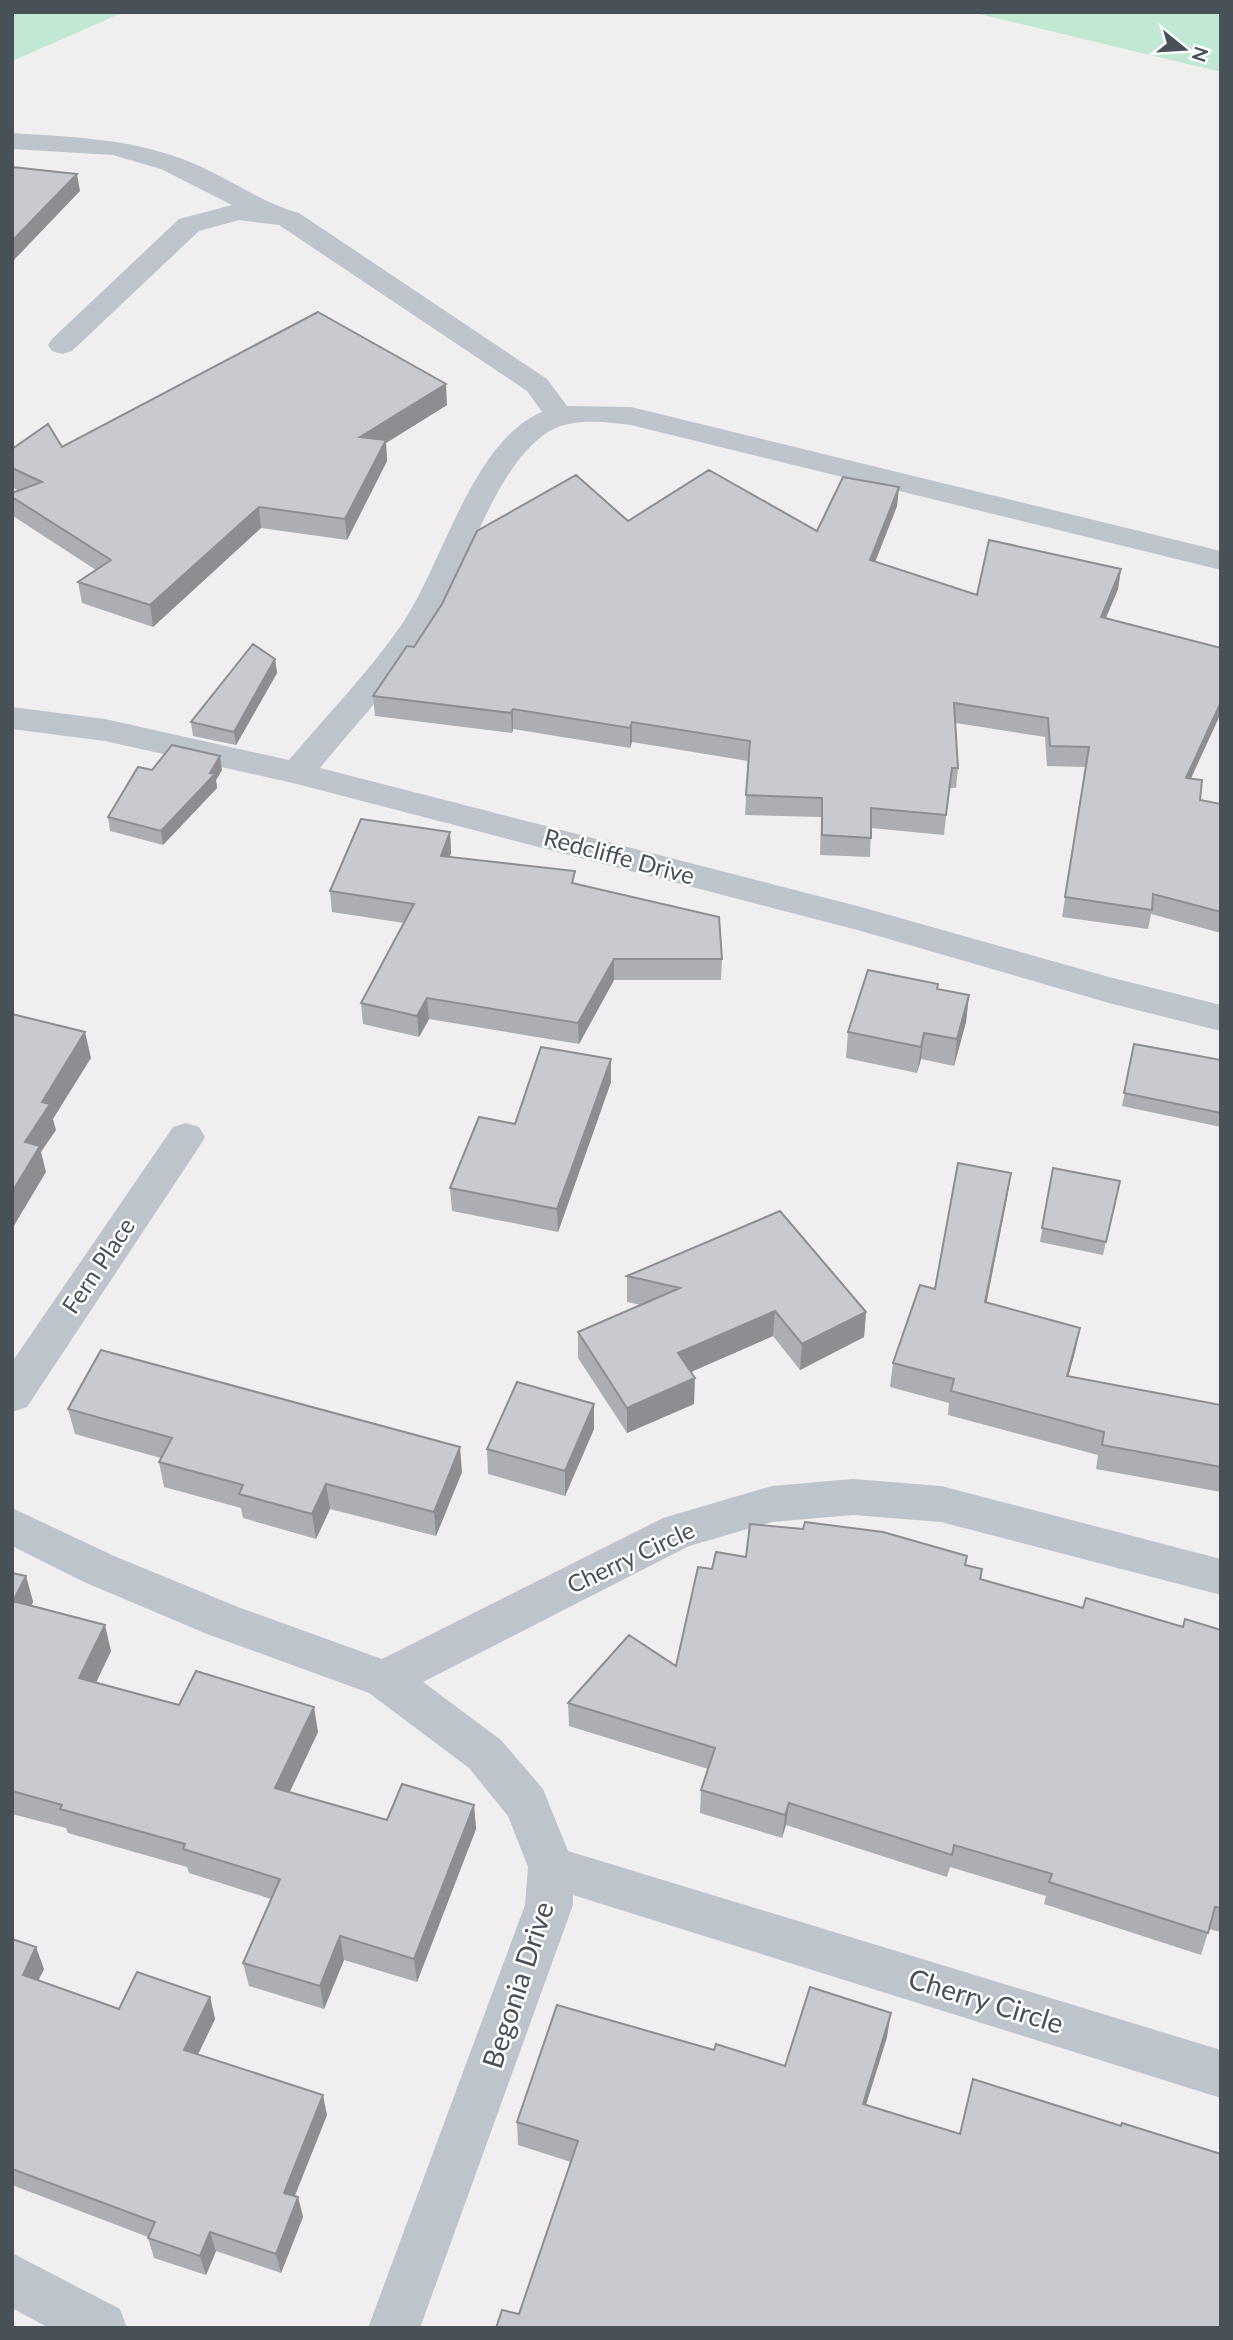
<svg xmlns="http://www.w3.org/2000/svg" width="1233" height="2340" font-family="Lato,sans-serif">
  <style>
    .green { fill: #c1e8d2 }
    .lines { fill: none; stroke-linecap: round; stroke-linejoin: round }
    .minor { fill: #bec4cb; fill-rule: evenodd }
    .wall { fill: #adaeb3 }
    .shaded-wall { fill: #8d8d92 }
    .building { fill: #c9cad0; stroke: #8d8d92; stroke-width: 2 }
    .labels { text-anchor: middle; stroke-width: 5; stroke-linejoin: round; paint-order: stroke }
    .street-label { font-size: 24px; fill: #485058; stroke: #fff }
    .near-street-label { font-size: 28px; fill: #485058; stroke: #fff }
  </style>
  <rect width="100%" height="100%" fill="#f0eeee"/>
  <path class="green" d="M12,12H124L12,61Z
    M971,12H1221V72Z"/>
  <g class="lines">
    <path class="minor" d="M12,133C70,137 122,138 177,157C219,171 256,201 299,213L547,379L567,406L631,407L1221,551V570L631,425C605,422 572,417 548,432C493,468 469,567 435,622C403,675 359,720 320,768L861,907L1109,977L1221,1005V1031L1109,1003L861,931L297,784L105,741L12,729V707L105,719L289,760C327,715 369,672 402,624C443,564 472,441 542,412L527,391L279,225L239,220L199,231L72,351L62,354L52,351L48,345L52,339L179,219L232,205L161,169L113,155L12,149Z
      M186,1123L199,1127L205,1137L199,1147L27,1407L12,1412V1362L173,1127Z
      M853,1479L941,1486L1221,1559V1595L941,1522L853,1515L772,1522L689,1546L423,1682L501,1740L543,1789L568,1851L1221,2050V2098L573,1895V1905L420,2328H368L525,1905L528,1867L508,1816L469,1768L369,1693L207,1634L84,1582L12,1546V1508L114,1556L238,1607L382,1659L663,1518L772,1486Z
      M12,2253L120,2309L127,2328H49L12,2308Z"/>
  </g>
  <path class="wall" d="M447,405L386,443L387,461L347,540L261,528L153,627L82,603L78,582L96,570L13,516L12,493L19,491L12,487V449L62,447Z
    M899,487L897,506L875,562L977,595L1121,569L1118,589L1106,618L1191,779L1200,800L1221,804V933L1151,914L1148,929L1062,917L1086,767L1047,766L1045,737L956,723L958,768L956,788H949L944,835L871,828L870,857L820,855L821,817L745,815L748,761L632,742L630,748L513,729L512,733L375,716L373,696L414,647L628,521L817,531Z
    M275,659L277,673L236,745L193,736L191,722Z
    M152,770H222L216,780L217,788L163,845L110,831L108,817Z
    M450,832L451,853L450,857L575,884L722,959L721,980H614L579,1044L429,1019L419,1037L363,1024L361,1003L404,923L332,912L330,891Z
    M938,989L969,995L966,1022L954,1066L921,1059L917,1073L846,1058L848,1032Z
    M1134,1044L1221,1060V1127L1122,1106Z
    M611,1082L558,1232L452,1211L450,1188L515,1124Z
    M1053,1168L1120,1181L1103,1255L1040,1242Z
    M1007,1198L986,1303L1080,1328L1075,1352L1068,1376L1221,1405V1492L1096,1469L1098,1455L948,1415L949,1403L890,1387L893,1363L935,1289Z
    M627,1276L866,1312L864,1337L800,1370L773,1336L691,1372L694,1404L627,1433L578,1358V1332L641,1305L627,1302Z
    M594,1404V1429L565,1496L488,1474L487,1449Z
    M68,1409L462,1472L436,1536L330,1509L316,1539L243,1518L241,1508L164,1487L159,1462L161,1458L75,1434Z
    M746,1557L966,1565L982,1569L981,1579L1083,1608L1183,1627L1221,1630V1932L1209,1929L1201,1955L1044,1904L1046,1896L950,1867L947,1877L786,1825L782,1838L700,1813L701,1790L708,1769L569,1726L568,1703L676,1666L712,1569Z
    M12,1573L26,1576L33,1602L31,1606L111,1651L96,1683L179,1705L318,1732L289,1792L387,1820L474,1805L476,1829L417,1982L344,1960L324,2009L249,1986L243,1963L271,1899L189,1873L187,1867L68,1833L66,1828L12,1814Z
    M12,1939L44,1969L38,1980L119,2009L210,1997L215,2019L198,2054L327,2115L295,2196L298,2197L303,2217L281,2273L216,2251L206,2275L154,2258L148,2238V2237L12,2185Z
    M887,2037L866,2105L960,2134L1121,2126L1221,2154L519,2314L571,2162L518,2145L517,2122L714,2050L785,2066Z"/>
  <path class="shaded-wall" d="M77,174L80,191L12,262V241Z
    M446,384L447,405L386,443L387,461L347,540L345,519L360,437Z
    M899,487L897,506L868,580L870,560Z
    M259,507L261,528L153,627L150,605Z
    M1121,569L1118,589L1098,636L1101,617Z
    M275,659L277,673L236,745L234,732Z
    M1221,702V713L1182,798L1186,778Z
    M513,709V729L512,733L511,713Z
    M632,722V742L630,748V728Z
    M220,756L222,770L216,780L217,788L163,845L161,831L210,773Z
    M450,832L451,853L442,877L441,856Z
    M614,959V980L579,1044L578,1023Z
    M969,995L966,1022L954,1066L957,1039Z
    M427,998L429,1019L419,1037L417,1016Z
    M85,1032L91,1058L53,1119L56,1130L41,1152L46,1172L12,1229V1192L25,1142L42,1102Z
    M924,1033L921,1059L917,1073L921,1047Z
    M611,1059V1082L558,1232L557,1209Z
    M1011,1173L1007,1198L982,1326L985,1302Z
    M775,1311L773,1336L677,1378L678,1353Z
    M866,1312L864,1337L800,1370L802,1344Z
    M1080,1328L1075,1352L1062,1400L1067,1376Z
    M695,1378L694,1404L627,1433V1408Z
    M594,1404V1429L565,1496V1471Z
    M460,1447L462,1472L436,1536L434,1512Z
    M326,1484L330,1509L316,1539L312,1514Z
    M26,1576L33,1602L21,1627L13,1601Z
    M105,1625L111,1651L86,1703L79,1678Z
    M314,1707L318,1732L280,1813L275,1788Z
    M789,1803L786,1825L782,1838L785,1815Z
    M474,1805L476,1829L417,1982L414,1959Z
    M340,1936L344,1960L324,2009L320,1986Z
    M36,1947L44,1969L31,1996L23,1975Z
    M210,1997L215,2019L190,2071L184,2050Z
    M891,2013L887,2037L859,2127L863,2104Z
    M323,2095L327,2115L288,2212L284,2193Z
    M298,2197L303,2217L281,2273L276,2254Z
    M210,2232L216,2251L206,2275L200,2256Z"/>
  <path class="building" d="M12,167L77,174L12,241Z
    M318,312L446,384L360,437L386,440L345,519L259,507L150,605L78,582L111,560L12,497V493L42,482L12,468V449L48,424L62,447Z
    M709,470L817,531L843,477L899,487L870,560L977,595L989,540L1121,569L1101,617L1221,648V702L1186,778L1202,780L1200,800L1221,804V912L1153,894L1152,910L1065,897L1089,747L1050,746L1048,718L954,703L958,768H952L946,815L871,808V838L822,835V798L746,795L750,741L632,722L630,728L513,709L511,713L373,696L407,646L414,647L442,604L477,531L576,475L628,521Z
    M253,644L275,659L234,732L191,722Z
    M172,745L220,756L210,773L215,774L161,831L108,817L138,767L152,770Z
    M361,819L450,832L441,856L575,871L572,883L719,917L722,959H614L578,1023L427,998L417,1016L361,1003L414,904L330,891Z
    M868,970L938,984L937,989L969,995L957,1039L924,1033L921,1047L848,1032Z
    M12,1014L85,1032L42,1102L50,1104L25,1142L40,1146L12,1192Z
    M1134,1044L1221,1060V1113L1124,1093Z
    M541,1047L611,1059L557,1209L450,1188L479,1117L515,1124Z
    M958,1163L1011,1173L985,1302L1080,1328L1067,1376L1221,1405V1467L1102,1445L1104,1432L951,1391L954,1379L893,1363L920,1285L935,1289Z
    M1053,1168L1120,1181L1106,1242L1042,1228Z
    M780,1211L866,1312L802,1344L775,1311L678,1353L695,1378L627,1408L578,1332L680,1288L627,1276Z
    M101,1350L460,1447L434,1512L326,1484L312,1514L239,1494L243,1485L159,1462L172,1438L68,1409Z
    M517,1382L594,1404L565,1471L487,1449Z
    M805,1522L883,1532L967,1556L965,1565L982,1569L980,1579L1083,1608L1086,1598L1183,1627L1185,1619L1221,1630V1908L1215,1907L1208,1933L1049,1882L1052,1874L954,1845L952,1855L789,1803L785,1815L701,1790L715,1748L568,1703L629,1635L676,1666L698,1567L712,1569L716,1552L746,1557L750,1524L803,1529Z
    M12,1573L26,1576L13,1601L105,1625L79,1678L179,1705L196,1671L314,1707L275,1788L387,1820L402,1784L474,1805L414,1959L340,1936L320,1986L243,1963L280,1879L183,1849L185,1844L60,1809L62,1805L12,1791Z
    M12,1939L36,1947L23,1975L119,2009L137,1972L210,1997L184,2050L323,2095L284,2193L298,2197L276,2254L210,2232L200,2256L148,2238L155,2222L12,2169Z
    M810,1987L891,2013L863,2104L960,2134L973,2079L1121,2126L1122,2123L1221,2154V2328H496L502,2310L519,2314L578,2141L517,2122L557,2005L714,2050L716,2044L785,2066Z"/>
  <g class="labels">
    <g class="street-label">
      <text transform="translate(619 857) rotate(15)" y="8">Redcliffe Drive</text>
      <text transform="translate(99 1266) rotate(-56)" y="8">Fern Place</text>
      <text transform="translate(631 1558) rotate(-25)" y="8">Cherry Circle</text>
    </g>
    <g class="near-street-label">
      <text transform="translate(518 1985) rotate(-72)" y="10">Begonia Drive</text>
      <text transform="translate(986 2001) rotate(17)" y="10">Cherry Circle</text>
    </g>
  </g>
  <rect width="1233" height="2340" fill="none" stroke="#485058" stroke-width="28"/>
  <g transform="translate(1184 49) rotate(108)" stroke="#ffffff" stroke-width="5" paint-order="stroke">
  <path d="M0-5L12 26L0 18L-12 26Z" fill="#485058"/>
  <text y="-10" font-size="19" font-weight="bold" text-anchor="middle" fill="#485058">N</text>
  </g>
</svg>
